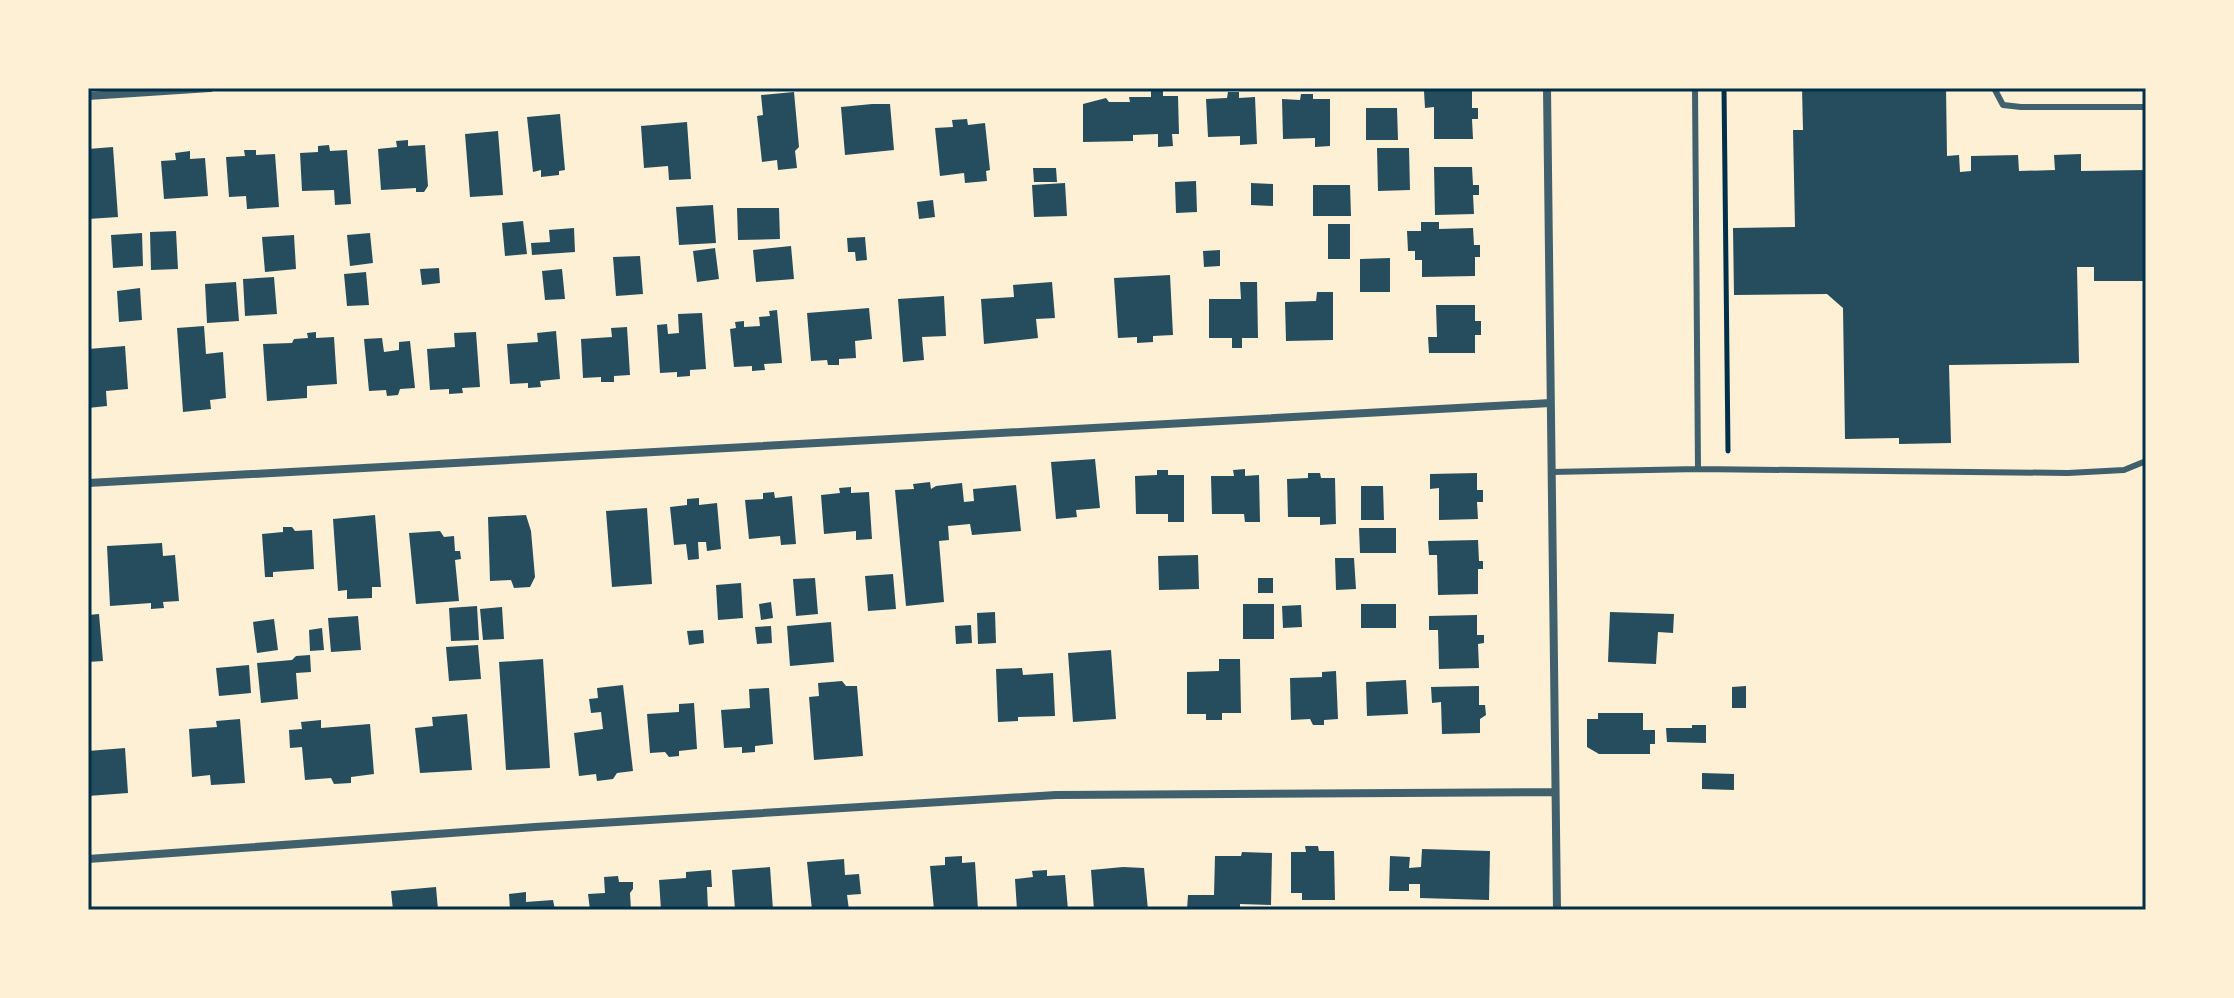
<svg xmlns="http://www.w3.org/2000/svg" width="2234" height="998" font-family="Manrope,sans-serif">
  <style>
    .building { fill: #264d5e }
    .lines { fill: none; stroke-linecap: round; stroke-linejoin: round }
    .path { stroke: #003049; stroke-width: 5 }
    .service { stroke: #3f606c; stroke-width: 6 }
    .minor { stroke: #3f606c; stroke-width: 8 }
    .neatline { fill: none; stroke: #003049; stroke-width: 3 }
  </style>
  <rect width="100%" height="100%" fill="#fdf0d5"/>
  <path class="building" d="M1802,88H1946L1947,156L1959,155L1960,172L1971,171V156L2018,155L2019,171L2055,170L2054,155L2081,154V171L2146,170V281H2094V267H2077L2079,363L1949,365L1951,443L1899,444V438L1845,439L1843,308L1827,294L1734,295L1733,228L1795,227L1793,130H1803Z
    M1472,90V108H1478V119H1472L1473,139H1434V107L1425,108L1424,91Z
    M1151,91H1163V96H1178L1179,134H1172L1173,146L1158,147V134L1133,135V141L1083,142V104L1106,98L1109,102H1130L1129,97H1151Z
    M794,92L799,147L795,151L797,168L778,170L777,160L762,162L757,116L763,115L761,95Z
    M1228,92H1239V98L1255,97L1257,144L1240,145V136L1208,137L1206,99L1227,98Z
    M1301,94H1313V99H1330V146L1315,147V138L1283,139L1282,99L1300,100Z
    M872,104H890L894,150L845,155L841,107Z
    M1366,108H1397L1398,140H1366Z
    M560,114L565,170L559,171V175L541,177V170L533,172L527,117Z
    M967,119L968,125L985,123L990,170L986,171L987,181L965,183L964,173L940,176L935,128L953,127L952,120Z
    M687,122L691,179L669,180L668,166L644,168L641,126Z
    M498,131L503,195L470,197L465,134Z
    M408,140V146L425,145L428,186L424,192H416V188L381,190L378,149L397,147L396,141Z
    M329,145L330,151L347,150L351,204L335,205L334,190L302,191L300,153L318,152V146Z
    M113,147L118,217L88,219V149Z
    M1377,148H1409L1410,190L1378,191Z
    M244,150H256V155L275,154L279,207L247,209L246,196L229,197L226,157L245,156Z
    M190,151V159L205,158L208,196L164,199L161,161L176,160L175,153Z
    M1434,167H1472L1473,185H1479V195H1473L1474,214L1435,215Z
    M1033,168H1056L1057,182H1034Z
    M1196,181L1197,212L1176,213L1175,182Z
    M1065,183L1067,216L1034,217L1032,185Z
    M1251,183L1273,184V206L1251,205Z
    M1313,185H1350L1351,216H1313Z
    M933,200L935,217L919,219L917,202Z
    M713,205L716,243L679,245L676,207Z
    M737,208H779L780,239L738,240Z
    M523,221L527,254L505,256L502,223Z
    M1421,222H1439V229L1473,228L1474,245H1480V257H1475V276L1422,277V260H1415V251H1408L1407,231H1421Z
    M1328,224H1350V259H1328Z
    M574,228L575,252L532,255L531,243L550,242L549,230Z
    M176,231L178,269L151,270L150,232Z
    M142,233L143,266L113,268L111,235Z
    M370,233L373,263L350,266L347,235Z
    M294,235L296,269L265,272L262,237Z
    M865,237L867,260L856,261L855,252H848L847,238Z
    M791,246L794,279L756,282L753,250Z
    M715,248L719,279L697,282L693,251Z
    M1220,250V266L1204,267L1203,251Z
    M640,256L643,294L616,296L613,257Z
    M1390,258V292H1360V259Z
    M439,268L440,283L422,285L420,269Z
    M562,269L565,299L545,300L542,271Z
    M366,272L369,305L347,306L344,274Z
    M1170,275L1173,335L1153,336V342L1137,343V337L1118,338L1114,278Z
    M274,277L277,314L245,316L243,279Z
    M236,282L239,321L207,323L205,284Z
    M1052,282L1055,318L1036,319L1038,338L984,344L981,299L1014,297L1013,285Z
    M1240,282H1257L1258,338H1242V348H1232V338H1209V299H1241Z
    M140,288L142,320L119,322L117,291Z
    M1317,292H1333V340L1286,341L1285,302L1316,301Z
    M944,296L946,336L922,337L924,360L903,362L898,299Z
    M1436,305H1475V321H1481V335H1475V353H1429L1428,337H1437Z
    M869,308L872,339L855,341L856,358L839,359V365H828L827,360L811,361L807,313Z
    M777,310L782,363L764,364L765,370L752,371V366L734,367L730,329L736,328L735,322L744,321V327L760,326L759,317L770,316L769,311Z
    M702,313L706,369L690,370V376L677,377V372L660,373L657,325L667,324L668,334L679,333L678,314Z
    M204,326L206,354L223,352L226,398L210,400L211,409L183,412L177,328Z
    M627,327L630,375L614,376V382H601V377L583,378L581,339L612,337L611,328Z
    M556,331L560,379L540,381L541,387L528,388V383L510,384L507,344L538,342L537,333Z
    M316,332V338L334,337L337,384L307,386V398L267,401L263,344L292,343L294,339L308,338L307,333Z
    M476,332L480,387L462,388L463,393L449,394V389L430,390L427,349L455,347L454,333Z
    M382,338L384,352L399,350V342L410,341L415,388L400,389L398,395L387,396L386,390L369,391L364,339Z
    M125,346L128,389L106,391L107,406L88,408V349Z
    M1095,459L1100,508L1076,510L1077,517L1056,519L1051,462Z
    M1245,469V476L1259,475L1260,522H1245L1244,514H1212L1211,476H1234L1233,470Z
    M1157,470H1168V475H1184V522H1168V514H1136L1135,476L1157,475Z
    M1308,473H1320L1321,478H1335L1336,524L1320,525V517H1288L1287,479L1308,478Z
    M1477,473V490H1483V502H1477L1478,519L1439,520V488L1430,489V474Z
    M930,482L931,489L936,486L962,483L964,502L974,501L973,489L1016,485L1021,531L972,535L970,524L948,526L949,540L939,541L944,602L906,606L895,490L914,489L913,484Z
    M1361,486H1383L1384,520H1361Z
    M851,487V493L869,492L872,539L856,540V531L824,534L821,495L840,493L839,488Z
    M774,492L775,498L792,496L796,544L781,545L780,536L749,539L745,500L763,499V493Z
    M699,498V505L717,503L721,549L707,551L706,542H698L699,559L688,560L686,544L674,545L670,507L687,505V499Z
    M647,508L652,584L612,587L606,511Z
    M375,515L381,587H372V598L347,599V590L338,591L333,519Z
    M526,515L531,531L535,577L530,587L514,588L511,580L490,581L488,517Z
    M283,527H292L295,531L312,530L314,569L273,572V577H265L262,534L283,532Z
    M1359,528H1396V553H1360Z
    M440,531L444,537L454,536L455,551H460L461,559L455,560L459,601L416,604L409,533Z
    M1478,540L1479,561H1483V569H1478V594L1438,595L1437,555H1429L1428,541Z
    M162,543L163,556L175,555L179,601L163,602L164,608L151,609V603L110,606L107,546Z
    M1198,555L1199,589L1159,590L1158,556Z
    M1335,558H1354L1356,589L1336,590Z
    M893,574L896,609L868,611L865,576Z
    M815,578L818,614L796,616L793,579Z
    M1258,578H1273V593H1258Z
    M741,583L743,618L718,620L716,585Z
    M771,602L773,618L761,620L759,604Z
    M1243,604H1274V639H1243Z
    M1361,604H1396V628H1361Z
    M1301,605L1302,627L1283,628L1282,606Z
    M477,606L479,640L451,641L449,608Z
    M502,607L504,639L483,640L480,609Z
    M995,612L996,643L978,644L977,613Z
    M1610,612L1674,614L1673,633L1658,632L1656,664L1608,662Z
    M99,614L103,661L88,662V615Z
    M1477,615V635H1484V643L1478,644L1479,668L1439,669L1438,630H1429V616Z
    M358,616L361,650L331,652L328,618Z
    M274,619L278,650L257,653L253,622Z
    M831,622L834,662L790,666L787,626Z
    M971,625L972,643L956,644L955,626Z
    M771,626L772,643L757,644L755,627Z
    M322,628L324,650L310,651L309,630Z
    M703,630L704,643L689,645L687,631Z
    M478,645L481,679L449,681L446,647Z
    M1111,650L1116,719L1073,722L1068,653Z
    M310,655L311,672L296,673L298,699L261,703L257,663L292,660L296,656Z
    M543,659L550,768L506,770L499,662Z
    M1219,659H1240L1241,713H1222V720H1206V714H1187V672L1219,671Z
    M249,665L251,693L219,696L216,668Z
    M1022,668L1023,675L1053,673L1055,716L1018,717V721L998,722L996,669Z
    M1336,671L1338,719L1324,720V725H1313L1310,719L1291,720L1290,678L1322,677V672Z
    M1406,680L1408,714L1367,716L1366,682Z
    M842,681L846,686H857L863,756L814,760L809,697L819,696L818,683Z
    M623,685L633,771L617,773L613,779L597,781L596,774L579,776L574,733L603,729L601,712L591,713L589,699L598,698L597,688Z
    M1479,686V705H1485L1486,715L1480,719V733L1442,734L1441,702L1432,703L1431,687Z
    M1746,686V708H1732V687Z
    M769,688L773,744L755,746V752L742,753V747L724,748L721,710L750,708L749,689Z
    M694,703L697,749L679,751V756L669,757L665,752L650,753L647,714L679,712V704Z
    M1598,713H1643V730H1655V744H1650V754H1599L1587,747V719H1598Z
    M467,714L472,770L420,773L415,728L433,726L432,717Z
    M240,719L245,783L211,785L210,775L192,777L189,729L217,727L216,721Z
    M321,720V728L370,724L374,774L351,777V783L334,784L331,778L305,780L302,747L290,748L289,730L302,729L301,722Z
    M1692,725H1706V743L1667,742L1666,728H1692Z
    M125,748L128,793L88,796V751Z
    M1702,773L1734,774V790L1702,789Z
    M1305,846H1318L1319,851H1334L1335,900H1302V893H1291V852H1306Z
    M1422,849L1490,851L1489,900L1420,898V884H1409V891H1389L1390,856L1410,857L1409,868L1421,867Z
    M1242,852L1272,853L1271,905L1240,904V910H1187L1188,895H1214L1215,856H1241Z
    M962,856V863L975,862L978,910H934L930,866L945,865V857Z
    M844,859L845,875L859,874L861,894L847,895L849,910H812L807,862Z
    M770,867L773,910H735L732,870Z
    M1123,867L1144,868L1148,910H1094L1091,870Z
    M711,870L712,887H707L708,910H661L659,880L686,878V872Z
    M1047,870V876L1065,875L1068,910H1017L1015,879L1033,877L1032,871Z
    M618,876L619,882H633V889L630,893L631,910H590L588,894L605,893L604,877Z
    M436,887L438,910H393L391,891Z
    M526,892V902L553,900L555,910H510L509,894Z"/>
  <g class="lines">
    <path class="path" d="M1724,88L1728,451"/>
    <path class="service" d="M1695,88L1698,469
      M1994,88L2003,105L2021,107H2146
      M1551,472L1698,469L2068,473L2124,470L2146,461"/>
    <path class="minor" d="M1547,88L1557,910
      M88,96L210,88
      M88,483L1550,403
      M88,859L535,827L1056,795L1555,792"/>
  </g>
  <rect width="2234" height="998" fill="none" stroke="#fdf0d5" stroke-width="180"/>
  <rect x="90" y="90" width="2054" height="818" class="neatline"/>
</svg>
